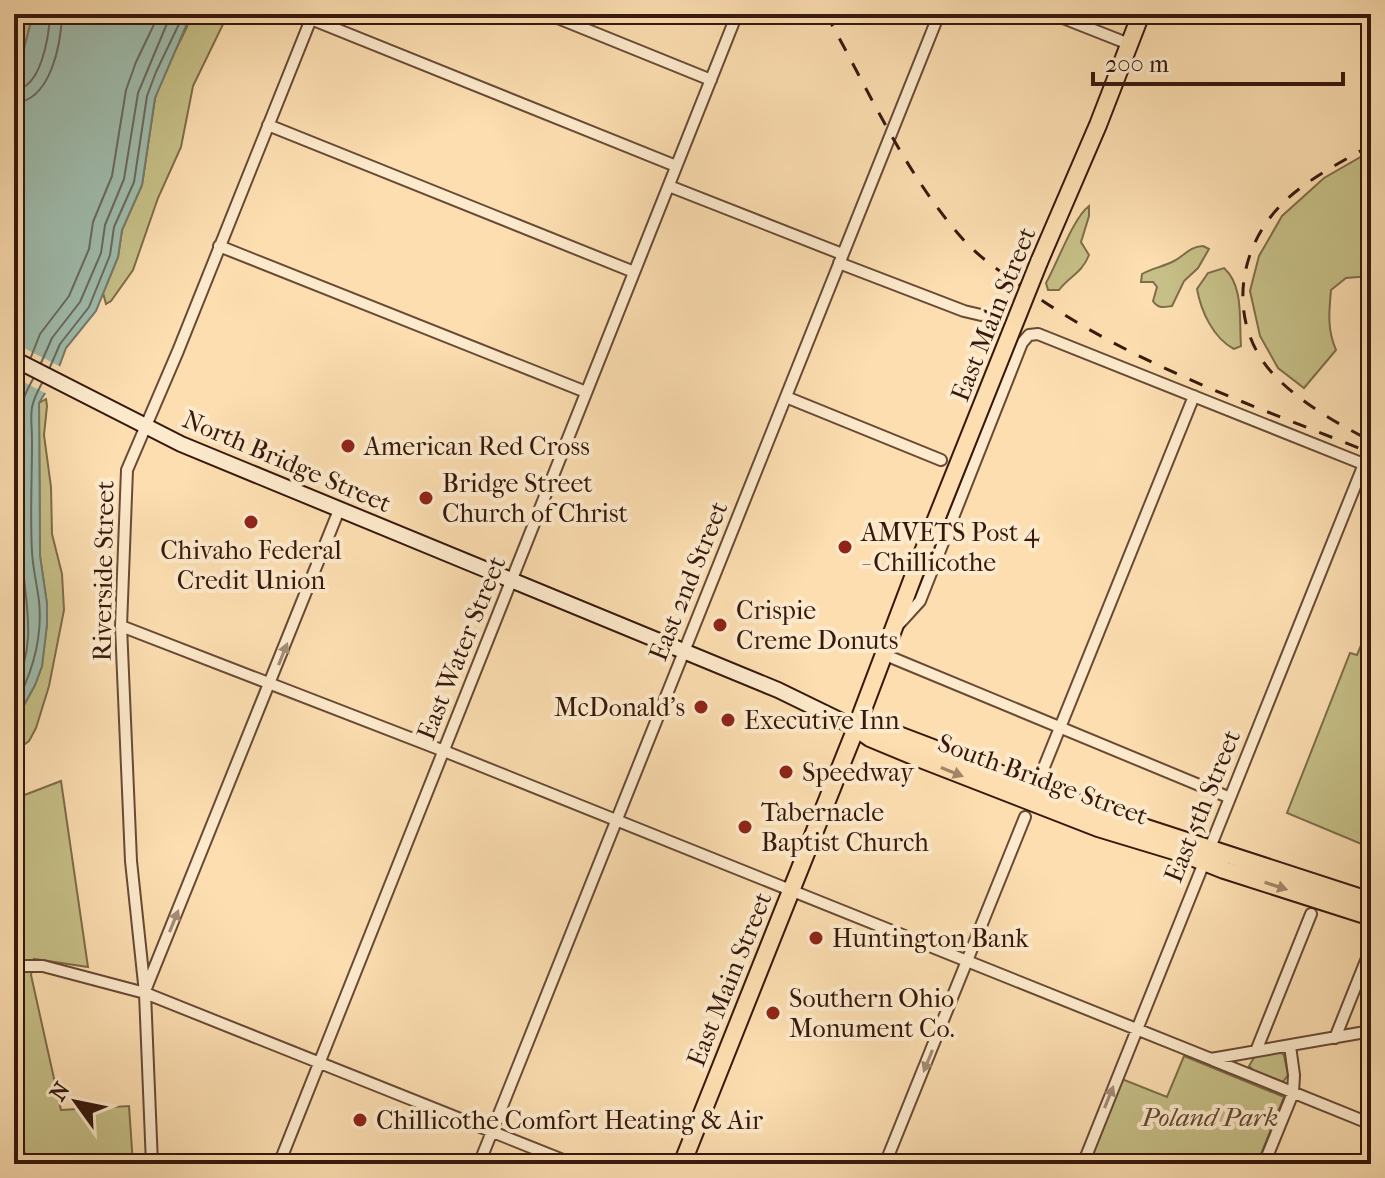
<svg xmlns="http://www.w3.org/2000/svg" width="1385" height="1178" font-family="'IM FELL French Canon',serif">
  <style>
    .green { fill: #c6bf87; stroke: #7e6c4a; stroke-width: 2 }
    .water { fill: #9fbcad; stroke: #757a6d; stroke-width: 2 }
    .pier { fill: #fcdeb1 }
    .lines { fill: none; stroke-linecap: round; stroke-linejoin: round }
    .shore { stroke: #6a6a5d; stroke-width: 2 }
    .street-casing { stroke: #684a36; stroke-width: 14 }
    .secondary-casing { stroke: #36180d; stroke-width: 18 }
    .primary-casing { stroke: #36180d; stroke-width: 20 }
    .street { stroke: #fdeacc; stroke-width: 10 }
    .secondary { stroke: #fdeacc; stroke-width: 14 }
    .primary { stroke: #fcdeb1; stroke-width: 16 }
    .rail { stroke: #36180d; stroke-width: 3; stroke-dasharray: 14 14; stroke-linecap: butt }
    .primary-bridge-casing { stroke: #36180d; stroke-width: 20; stroke-linecap: butt }
    .primary-bridge { stroke: #fcdeb1; stroke-width: 16 }
    .oneway { fill: #a38c76 }
    .oneway2 { fill: #a38567 }
    .poi-dot { fill: #8f2418; stroke: #fdeacc; stroke-width: 3 }
    .labels { text-anchor: middle; stroke-width: 8; stroke-linejoin: round; paint-order: stroke }
    .street-label { font-size: 26px; fill: #36180d; stroke: #fdeacc }
    .poi-label { font-size: 26px; fill: #36180d; stroke: #fdeacc; text-anchor: start }
    .park-label { font-size: 26px; font-style: italic; fill: #614a32; stroke: #fdeacc }
  </style>
  <rect width="100%" height="100%" fill="#fcdeb1"/>
  <filter id="stains"><feTurbulence type="fractalNoise" baseFrequency=".0025" numOctaves="4"/><feColorMatrix values="0 0 0 0 .2 0 0 0 0 .09 0 0 0 0 .02 0 0 0 .5 -.17"/></filter>
  <radialGradient id="worn" r=".72"><stop offset=".6" stop-color="#630" stop-opacity="0"/><stop offset="1" stop-color="#630" stop-opacity=".3"/></radialGradient>
  <path class="green" d="M14,14H33L14,87Z
    M189,14H228L193,86L181,147L158,198L133,270L111,301L106,304L103,293L118,257L122,230L142,185L155,98L163,75L187,27Z
    M1371,151V276L1346,278L1331,290C1329,312 1327,329 1336,350L1304,388L1278,368L1260,336L1250,291L1259,256L1282,216L1324,178Z
    M1089,206V216L1081,242L1089,255C1082,273 1070,276 1059,290H1048L1046,283C1057,264 1073,218 1089,206Z
    M1203,246L1209,249L1198,268L1184,281L1172,306C1164,307 1158,309 1153,301L1157,287L1153,282H1141L1142,274C1152,268 1163,267 1174,261C1186,255 1188,247 1203,246Z
    M1224,268C1244,286 1239,320 1241,346L1234,349C1213,338 1201,311 1197,289L1208,273Z
    M46,399L47,406L44,435L51,487L52,534L62,574L64,610L49,686L36,728L29,741L14,752V723L35,685L42,666L47,624V604L40,556L39,403Z
    M1371,621V848L1287,813L1350,653L1357,655Z
    M61,781L88,967L34,959L31,975L61,1110L129,1106L133,1164H14V799Z
    M1280,1052L1284,1055L1288,1075L1283,1082L1254,1071L1249,1066L1255,1056Z
    M1184,1056L1284,1097L1257,1164H1089L1122,1079L1167,1097Z"/>
  <path class="water" d="M33,14H189V19L155,98L142,185L122,230L118,257L96,311L66,348L56,375L39,403L40,556L47,604V624L42,666L35,685L14,723V87Z"/>
  <path class="pier" d="M14,343L63,368L49,395L14,377Z"/>
  <g class="lines">
    <path class="shore" d="M14,90C41,89 49,37 50,14
      M14,103C51,101 61,44 62,14
      M31,357L40,334L69,296L89,249L93,222L112,176L126,90L136,62L159,14
      M41,363L52,338L80,302L101,253L105,225L124,179L138,93L171,14
      M50,367L60,344L89,307L110,255L114,227L134,182L147,96L156,72L179,24L181,14
      M14,687C39,642 24,601 22,554C20,517 22,480 22,443C22,411 16,409 33,379
      M14,707C32,674 43,639 39,601C37,585 33,569 32,552C30,515 32,479 32,442C32,412 27,411 42,383"/>
    <defs>
      <path id="street" d="M548,14L711,80
        M1053,14L1129,44
        M311,19L676,166
        M268,125L634,272
        M669,186L842,254
        M219,246L586,392
        M839,263L964,311L981,315
        M786,397L941,460
        M900,623L920,601L1022,343L1029,335L1038,334L1371,467
        M121,626L444,751L1211,1059L1371,1031
        M883,654L1228,797
        M1040,777L1194,396
        M14,966H43L145,993L573,1164
        M145,991L339,510
        M1335,1038L1371,948
        M1256,1051L1311,914
        M1213,1060L1371,1124
        M14,1135L21,1164
        M152,1164L145,993L131,861L121,626L127,470L178,351L313,14
        M279,1164L737,14
        M479,1164L939,14
        M885,1164L1025,817
        M1083,1164L1364,464
        M1264,1164L1293,1093L1294,1075L1290,1046"/>
      <path id="secondary" d="M14,359L181,444L778,690L856,728"/>
      <path id="primary" d="M1039,262L1098,125L1141,14
        M856,728L870,738L918,758L1098,828L1184,854L1224,870L1371,917
        M856,728L875,726L1122,820L1371,901
        M682,1164L856,728L915,572"/>
    </defs>
    <use href="#street" class="street-casing"/>
    <use href="#secondary" class="secondary-casing"/>
    <use href="#primary" class="primary-casing"/>
    <use href="#street" class="street"/>
    <use href="#secondary" class="secondary"/>
    <use href="#primary" class="primary"/>
    <path class="rail" d="M826,14C868,89 904,172 961,237C979,258 1004,274 1027,290C1131,364 1253,405 1371,453
      M1371,145C1340,163 1305,180 1280,206C1235,253 1228,327 1275,376C1301,403 1338,424 1371,441"/>
    <defs>
      <path id="primary-bridge" d="M915,572L1039,262"/>
    </defs>
    <use href="#primary-bridge" class="primary-bridge-casing"/>
    <use href="#primary-bridge" class="primary-bridge"/>
  </g>
  <defs><path id="oneway-solid" d="M-6-.8H1V-3.2L6.5 0L1 3.2V.8H-6Z" transform="scale(2)"/></defs>
  <g class="oneway">
    <use href="#oneway-solid" transform="translate(283 654) rotate(-68)"/>
    <use href="#oneway-solid" transform="translate(174 921) rotate(-68)"/>
    <use href="#oneway-solid" transform="translate(928 1061) rotate(112)"/>
    <use href="#oneway-solid" transform="translate(1109 1097) rotate(-68)"/>
  </g>
  <g class="oneway2">
    <use href="#oneway-solid" transform="translate(952 772) rotate(22)"/>
    <use href="#oneway-solid" transform="translate(1276 886) rotate(18)"/>
  </g>
  <g class="poi-dot">
    <circle cx="348" cy="446" r="8"/>
    <circle cx="426" cy="498" r="8"/>
    <circle cx="251" cy="522" r="8"/>
    <circle cx="845" cy="547" r="8"/>
    <circle cx="720" cy="625" r="8"/>
    <circle cx="701" cy="707" r="8"/>
    <circle cx="728" cy="720" r="8"/>
    <circle cx="786" cy="772" r="8"/>
    <circle cx="745" cy="827" r="8"/>
    <circle cx="816" cy="938" r="8"/>
    <circle cx="773" cy="1013" r="8"/>
    <circle cx="360" cy="1120" r="8"/>
  </g>
  <g class="labels">
    <g class="street-label">
      <text transform="translate(993 314) rotate(-68)" y="9">East Main Street</text>
      <text transform="translate(287 461) rotate(23)" y="9">North Bridge Street</text>
      <text transform="translate(103 571) rotate(-89)" y="9">Riverside Street</text>
      <text transform="translate(688 581) rotate(-68)" y="9">East 2nd Street</text>
      <text transform="translate(461 648) rotate(-68)" y="9">East Water Street</text>
      <text transform="translate(1043 779) rotate(20)" y="9">South Bridge Street</text>
      <text transform="translate(1202 806) rotate(-68)" y="9">East 5th Street</text>
      <text transform="translate(729 979) rotate(-68)" y="9">East Main Street</text>
    </g>
    <g class="poi-label">
      <text x="364" y="455">American Red Cross</text>
      <text x="442" y="492">Bridge Street<tspan x="442" dy="30">Church of Christ</tspan></text>
      <text x="861" y="541">AMVETS Post 4<tspan x="861" dy="30">- Chillicothe</tspan></text>
      <text x="251" y="559" text-anchor="middle">Chivaho Federal<tspan x="251" dy="30">Credit Union</tspan></text>
      <text x="736" y="619">Crispie<tspan x="736" dy="30">Creme Donuts</tspan></text>
      <text x="685" y="716" text-anchor="end">McDonald's</text>
      <text x="744" y="729">Executive Inn</text>
      <text x="802" y="781">Speedway</text>
      <text x="761" y="821">Tabernacle<tspan x="761" dy="30">Baptist Church</tspan></text>
      <text x="832" y="947">Huntington Bank</text>
      <text x="789" y="1007">Southern Ohio<tspan x="789" dy="30">Monument Co.</tspan></text>
      <text x="376" y="1129">Chillicothe Comfort Heating &amp; Air</text>
    </g>
    <g class="park-label">
      <text x="1210" y="1126">Poland Park</text>
    </g>
  </g>
  <rect width="1385" height="1178" fill="none" stroke="#fcdeb1" stroke-width="48"/>
  <rect x="16" y="16" width="1353" height="1146" fill="none" stroke="#36180d" stroke-width="4"/>
  <rect x="24" y="24" width="1337" height="1130" fill="none" stroke="#36180d" stroke-width="2"/>
  <g transform="translate(76 1102) rotate(303)" stroke="#fdeacc" stroke-width="6" paint-order="stroke">
  <path d="M0-6L14 30L0 20L-14 30Z" fill="#36180d"/>
  <text y="-12" font-size="22" font-weight="bold" text-anchor="middle" fill="#36180d">N</text>
  </g>
  <path d="M1093 72v12h250v-12" fill="none" stroke="#36180d" stroke-width="4"/>
  <text x="1105" y="72" font-size="24" fill="#36180d" stroke="#fdeacc" stroke-width="6" paint-order="stroke">200 m</text>
  <rect width="100%" height="100%" filter="url(#stains)"/>
  <rect width="100%" height="100%" fill="url(#worn)"/>
</svg>
